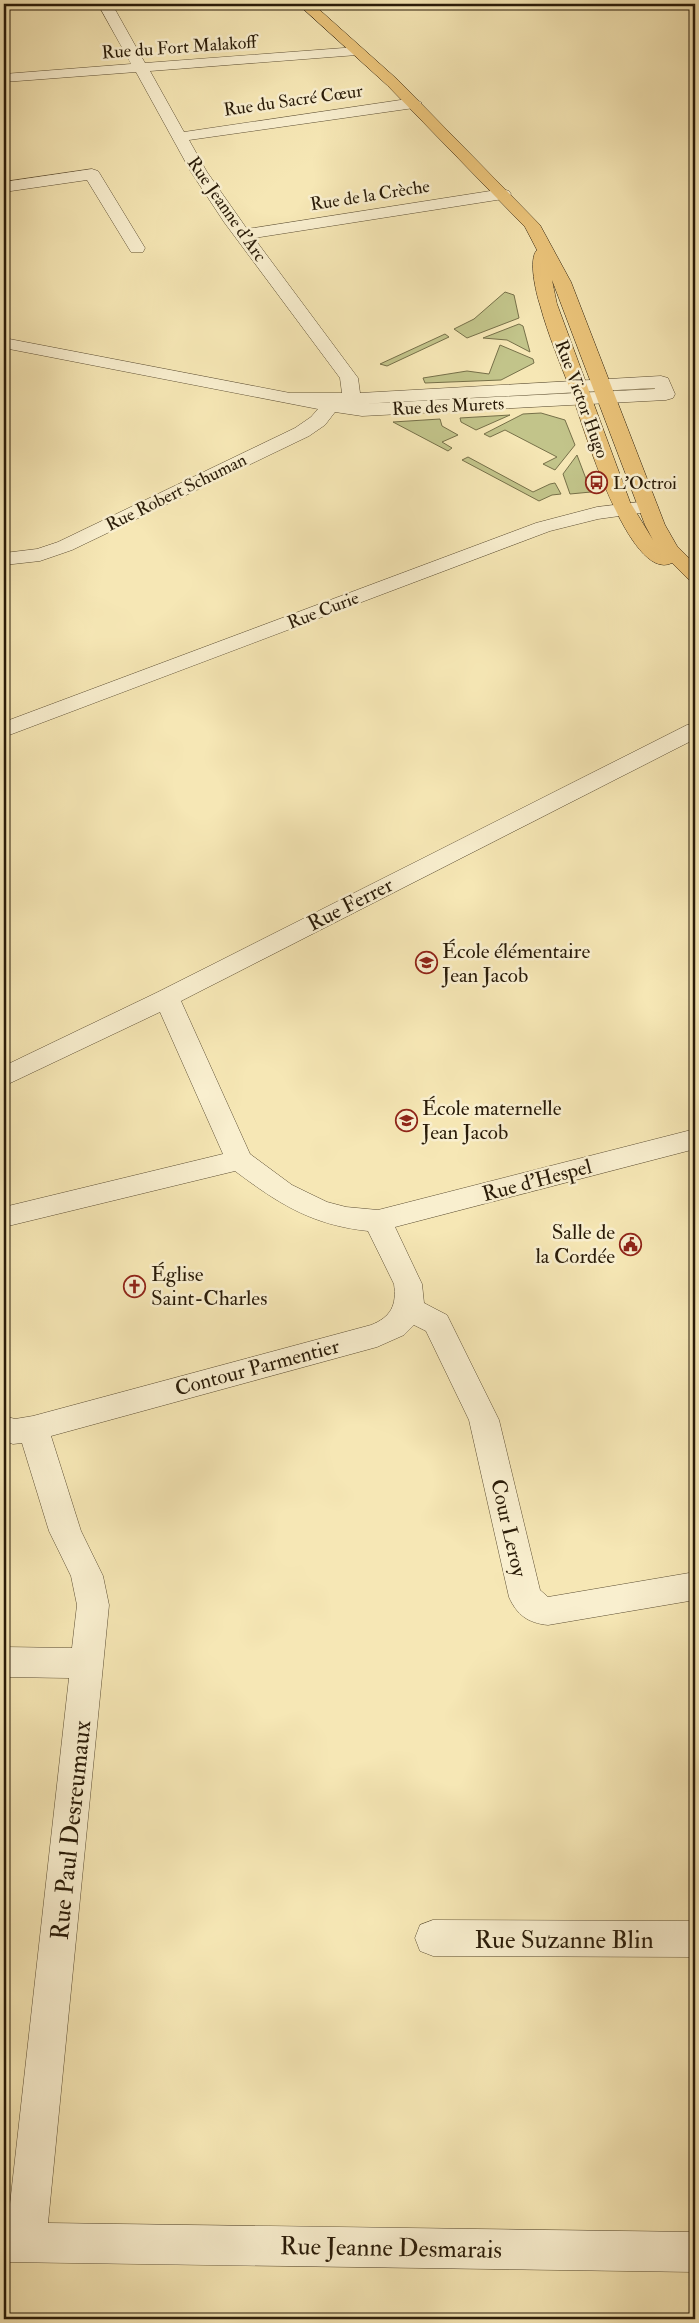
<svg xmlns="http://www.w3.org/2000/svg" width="699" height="2323" font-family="'IM FELL Double Pica',serif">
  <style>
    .green { fill: #c2c48a; stroke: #767049 }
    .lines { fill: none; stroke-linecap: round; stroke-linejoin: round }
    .minor-casing { stroke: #5c4e33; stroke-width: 1 }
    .major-casing { stroke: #291b08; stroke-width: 1 }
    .minor { fill: #f9efcf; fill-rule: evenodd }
    .major { fill: #ebc47a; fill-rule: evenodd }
    .labels { text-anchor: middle; stroke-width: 5; stroke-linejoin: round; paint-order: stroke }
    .far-street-label { font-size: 18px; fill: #291b08; stroke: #f9efcf }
    .far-poi-label { font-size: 18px; fill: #291b08; stroke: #f9efcf; text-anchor: start }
    .street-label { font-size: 21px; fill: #291b08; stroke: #f9efcf }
    .poi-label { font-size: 21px; fill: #291b08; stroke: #f9efcf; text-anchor: start }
    .near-street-label { font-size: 25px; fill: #291b08; stroke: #f9efcf }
  </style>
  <rect width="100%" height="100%" fill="#f6e7b5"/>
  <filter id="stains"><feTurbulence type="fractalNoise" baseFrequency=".004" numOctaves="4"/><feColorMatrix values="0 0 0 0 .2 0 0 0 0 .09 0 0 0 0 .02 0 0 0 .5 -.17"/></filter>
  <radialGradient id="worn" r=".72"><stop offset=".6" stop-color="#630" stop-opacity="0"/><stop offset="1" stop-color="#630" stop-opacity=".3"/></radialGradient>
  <path class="green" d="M505,292L514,295L519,318L467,338L454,329L474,319Z
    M519,324L523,326L530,352L507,340L483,338Z
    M445,334L449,337L387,366L380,364Z
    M500,345L533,359L534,363L501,380L425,383L423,378L467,371L489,374Z
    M541,413L565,420L575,445L555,470L543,464L557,457L505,430L490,437L484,434L523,414Z
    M510,415L476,430L461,422L460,418Z
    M440,419L442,426L458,435L442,442L452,448L448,451L393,422Z
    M577,455L591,492L570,494L563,474Z
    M468,457L533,492L550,484L555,483L561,494L552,495L539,501L462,460Z"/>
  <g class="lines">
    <defs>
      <path id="minor" d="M98,4H112L145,63L357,47L364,51L357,55L150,71L184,132L414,98L422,103L414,108L189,140L207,172L247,229L503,189L509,191L511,194L509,197L503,199L254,238L358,378L360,393L661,376L668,378L675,394L673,398L666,400L362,416L335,412L325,425L309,436L72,550L40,561L4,565V553L37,549L58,542L295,428L311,417L318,409L4,348V338L290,393H342L340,378L224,222L191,172L136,72L4,82V74L131,64ZM654,388L655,389L360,404Z
        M92,169L98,171L100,174L145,248L143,252H131L87,180L4,192V182Z
        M648,501L655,503L658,507L655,511L598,519L550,531L4,737V722L536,523L597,507Z
        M695,723V739L181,1001L250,1154L292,1185L327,1202L346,1207L378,1210L695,1129V1149L395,1227L422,1284L424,1303L447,1315L499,1420L540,1590L548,1597L695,1572V1600L548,1625C528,1623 517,1615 509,1597L469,1420L426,1331L414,1325L404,1335L377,1347L51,1436L81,1531L103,1576L109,1605L48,2223L695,2232V2272L4,2262V2222H8L69,1678L4,1677V1647L72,1648L77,1605L71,1576L49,1531L22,1443L13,1444L4,1441V1416L15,1419L33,1416L371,1325C391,1317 397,1305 394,1284L368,1231C312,1225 279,1204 235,1171L4,1227V1207L223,1154L160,1012L4,1086V1066L158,992L687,725Z
        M433,1920L695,1921V1957L433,1956L420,1951L415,1938L420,1925Z"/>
      <path id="major" d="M298,4H313L398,80L540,225L571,282L665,525L677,546L695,564V581L688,579L672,563C629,584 582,423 572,394C561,365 548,335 540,305C536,293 528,259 537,250L525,227L388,86ZM552,280L645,525L653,540L630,502L557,304Z"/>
    </defs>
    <use href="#minor" class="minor-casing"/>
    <use href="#major" class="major-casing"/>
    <use href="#minor" class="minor"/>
    <use href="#major" class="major"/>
  </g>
  <defs>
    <symbol id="bus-ring" viewBox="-11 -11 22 22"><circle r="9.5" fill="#f9efcf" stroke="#8f2418" stroke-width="1.5"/><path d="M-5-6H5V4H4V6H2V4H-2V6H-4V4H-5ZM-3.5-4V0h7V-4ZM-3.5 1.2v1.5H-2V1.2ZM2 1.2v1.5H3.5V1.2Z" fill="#8f2418"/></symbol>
    <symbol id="school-ring" viewBox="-11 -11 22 22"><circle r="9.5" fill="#f9efcf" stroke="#8f2418" stroke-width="1.5"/><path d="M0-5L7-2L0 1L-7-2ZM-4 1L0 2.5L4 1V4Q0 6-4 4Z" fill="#8f2418"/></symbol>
    <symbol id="civic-ring" viewBox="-11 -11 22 22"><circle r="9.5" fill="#f9efcf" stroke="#8f2418" stroke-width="1.5"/><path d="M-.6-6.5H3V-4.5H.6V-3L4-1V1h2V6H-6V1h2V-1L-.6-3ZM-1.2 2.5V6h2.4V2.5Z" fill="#8f2418"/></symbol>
    <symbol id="church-ring" viewBox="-11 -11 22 22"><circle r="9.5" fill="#f9efcf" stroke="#8f2418" stroke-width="1.5"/><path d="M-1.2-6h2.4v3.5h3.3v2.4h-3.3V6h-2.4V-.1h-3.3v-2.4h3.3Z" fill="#8f2418"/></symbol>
  </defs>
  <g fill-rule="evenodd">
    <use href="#bus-ring" x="584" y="470" width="25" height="25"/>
    <use href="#school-ring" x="414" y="950" width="25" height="25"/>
    <use href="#school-ring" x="394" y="1108" width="25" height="25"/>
    <use href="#civic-ring" x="618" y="1232" width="25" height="25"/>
    <use href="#church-ring" x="122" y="1274" width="25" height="25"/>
  </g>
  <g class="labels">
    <g class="far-street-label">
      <text transform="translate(179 47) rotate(-4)" y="6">Rue du Fort Malakoff</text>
      <text transform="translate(293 100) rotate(-8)" y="6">Rue du Sacré Cœur</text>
      <text transform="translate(370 195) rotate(-9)" y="6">Rue de la Crèche</text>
      <text transform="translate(227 209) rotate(55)" y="6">Rue Jeanne d'Arc</text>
      <text transform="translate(582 399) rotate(70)" y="6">Rue Victor Hugo</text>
      <text transform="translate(448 406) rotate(-3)" y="6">Rue des Murets</text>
      <text transform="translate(176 492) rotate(-26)" y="6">Rue Robert Schuman</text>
      <text transform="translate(323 610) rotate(-21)" y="6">Rue Curie</text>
    </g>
    <g class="far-poi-label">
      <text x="613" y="489">L'Octroi</text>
    </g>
    <g class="street-label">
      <text transform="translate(350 904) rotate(-27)" y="7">Rue Ferrer</text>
      <text transform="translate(537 1180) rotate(-15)" y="7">Rue d'Hespel</text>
      <text transform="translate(257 1367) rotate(-15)" y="7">Contour Parmentier</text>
      <text transform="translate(509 1528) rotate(77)" y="7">Cour Leroy</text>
    </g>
    <g class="poi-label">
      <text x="442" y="958">École élémentaire<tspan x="442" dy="24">Jean Jacob</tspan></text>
      <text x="422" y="1115">École maternelle<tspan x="422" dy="24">Jean Jacob</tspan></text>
      <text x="615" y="1239" text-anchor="end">Salle de<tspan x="615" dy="24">la Cordée</tspan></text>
      <text x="151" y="1281">Église<tspan x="151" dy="24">Saint-Charles</tspan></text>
    </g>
    <g class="near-street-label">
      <text transform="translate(70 1830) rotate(-84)" y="9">Rue Paul Desreumaux</text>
      <text x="564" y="1948">Rue Suzanne Blin</text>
      <text transform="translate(391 2247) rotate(1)" y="9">Rue Jeanne Desmarais</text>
    </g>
  </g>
  <rect width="699" height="2323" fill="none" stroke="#f6e7b5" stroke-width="20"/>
  <rect x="5" y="5" width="689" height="2313" fill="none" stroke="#291b08" stroke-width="2.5"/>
  <rect x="10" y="10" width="679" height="2303" fill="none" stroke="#291b08"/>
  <rect width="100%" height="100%" filter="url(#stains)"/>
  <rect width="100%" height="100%" fill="url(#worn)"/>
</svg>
